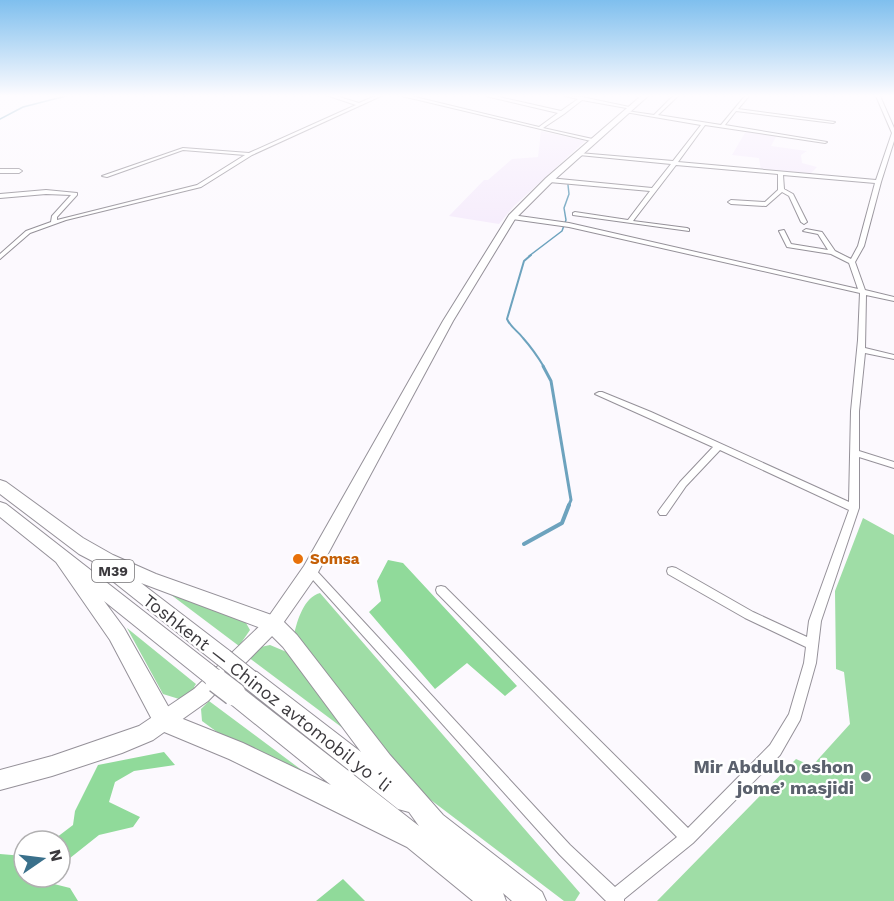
<svg xmlns="http://www.w3.org/2000/svg" width="894" height="901" font-family="'Work Sans',sans-serif">
  <style>
    .built { fill: #f6edfc }
    .green { fill: #9fdda6 }
    .forest { fill: #90da9a }
    .lines { fill: none; stroke-linecap: round; stroke-linejoin: round }
    .stream-far3 { stroke: #6da3be; stroke-width: 1.5 }
    .stream-far2 { stroke: #6da3be; stroke-width: 2 }
    .stream-far1 { stroke: #6da3be; stroke-width: 3 }
    .stream { stroke: #6da3be; stroke-width: 4 }
    .minor-casing { stroke: #959199; stroke-width: 2 }
    .secondary-casing { stroke: #959199; stroke-width: 2 }
    .trunk-casing { stroke: #959199; stroke-width: 2 }
    .minor { fill: #fff; fill-rule: evenodd }
    .secondary { fill: #fff; fill-rule: evenodd }
    .trunk { fill: #fff; fill-rule: evenodd }
    .trunk-bridge-far1-casing { stroke: #959199; stroke-width: 20; stroke-linecap: butt }
    .trunk-bridge-casing { stroke: #959199; stroke-width: 26; stroke-linecap: butt }
    .trunk-bridge-far1 { stroke: #fff; stroke-width: 18 }
    .trunk-bridge { stroke: #fff; stroke-width: 23 }
    .food-dot { fill: #e8710a; stroke: #fff; stroke-width: 2 }
    .worship-dot { fill: #6b7280; stroke: #fff; stroke-width: 2 }
    .labels { text-anchor: middle; stroke-width: 4.5; stroke-linejoin: round; paint-order: stroke }
    .shield { fill: #fff; stroke: #767477; stroke-width: 1.5 }
    .shield-label { font-size: 14px; font-weight: bold; fill: #3b393d }
    .food-label { font-size: 15px; font-weight: bold; fill: #c56008; stroke: #fff; text-anchor: start }
    .near-street-label { font-size: 18px; fill: #3b393d; stroke: #fff }
    .near-worship-label { font-size: 18px; font-weight: bold; fill: #5b616d; stroke: #fff; text-anchor: end }
  </style>
  <rect width="100%" height="100%" fill="#fcf9fe"/>
  <path class="built" d="M541,131L585,141L514,206L499,224L449,216L484,180H488L512,159L538,157Z
    M746,131L777,135L771,146L807,151L801,155L802,163L817,167L810,174H806L761,170L759,158L732,155Z"/>
  <path class="green" d="M863,518L894,535V901H657L796,759L812,766L850,724L844,672L836,669L835,591Z
    M158,585L246,623L250,630L239,646Z
    M320,593L580,893L575,901H564L415,788L294,635C297,621 304,597 320,593Z
    M127,628L196,684L194,687L196,690L179,699L163,694Z
    M270,645L289,653L364,744L248,657L256,648Z
    M209,701L315,780L217,732L202,721L201,709Z"/>
  <path class="forest" d="M388,560L403,563L517,686L505,696L467,663L435,689L369,612L381,601L377,581Z
    M164,752L175,765L134,771L115,782L109,802L140,817L133,827L99,835L60,866V841H52L73,825L75,811L98,765Z
    M0,854L24,856V877H49L46,882L70,888L78,901H0Z
    M343,879L365,901H316Z"/>
  <g class="lines">
    <path class="stream-far3" d="M0,119L23,107L66,96
      M529,256L562,231L566,220L564,208L569,194L568,185"/>
    <path class="stream-far2" d="M531,255L524,261L507,319C511,328 518,331 523,338C531,347 538,357 544,367"/>
    <path class="stream-far1" d="M543,366L551,381L571,500L568,507"/>
    <path class="stream" d="M524,544L562,523L569,505"/>
    <defs>
      <path id="minor" d="M329,96H336L359,103L375,96H381L252,155L201,187L66,220L30,233L0,259V254L26,231L51,222L52,216L71,195L46,194L0,198V194L46,190L77,193V195L57,217V220L197,185L245,155L183,150L107,177L102,176L183,148L249,153L356,105Z
        M402,96H411L539,127L558,113L486,96H495L561,111L578,99L565,96L582,97L634,108L632,109L582,100L564,114L543,128L597,140L595,142Z
        M673,96H678L658,115L721,125L745,96H749L738,109L835,122L833,123L736,111L725,125L827,142L825,143L705,125L678,162L876,180L892,133L876,96H880L894,128V141L881,182L864,246L855,262L865,290L894,297V301L866,295L865,348L894,355V359L865,353L859,411V451L894,462V468L859,457V508L821,621L816,663L800,720L780,755L693,843L624,899V901H606L560,855L305,571L306,568L310,567L314,568L570,845L615,887L677,837L437,593L436,590L437,587L441,586L445,587L688,828L770,745L789,714L804,663L806,647L745,618L668,574L667,571L668,568L672,567L676,568L753,612L807,637L809,621L849,510L720,450L686,486L666,515H660L658,512L660,509L680,482L713,447L595,394L599,392H602L651,412L849,502L851,411L858,340L860,293L569,227L512,219L509,217L512,215L569,223L858,289L849,263L831,254L787,247L779,231L784,230L791,244L828,250L818,234L803,231L806,229L822,232L835,251L851,259L858,246L875,183L783,175L784,189L793,194L807,222L804,224L801,222L789,196L782,192L766,206L731,204L728,202L731,200L765,202L778,190V174L676,165L633,221L687,228L689,229V231L573,215V213L575,212L628,220L650,191L549,182L546,180L549,178L652,188L671,164L579,155L577,154L579,153L673,161L701,125L625,112L627,111L654,115Z
        M0,169H19L22,171L19,173H0Z"/>
      <path id="secondary" d="M641,96H648L552,182L515,219L453,321L316,576L279,629L208,701L153,740L122,753L52,776L0,790V770L52,756L139,726L194,689L267,619L304,566L443,321L509,215L546,178Z"/>
      <path id="trunk" d="M0,480L6,482L83,538L113,555L156,574L280,618L297,635L390,755L443,815L542,892L546,901H512L503,893L506,901H473L407,847L229,759L157,729L110,640L56,562L0,517V502L6,504L215,667L218,673L215,679L208,682L201,679L104,601L124,628L173,715L243,743L331,785L227,701L224,694L227,687L234,684L241,687L419,826L409,812L398,809L243,686L240,679L243,672L250,670L257,672L361,752L283,647L266,630L141,583L231,652L234,658L231,664L224,667L217,664L100,571L98,564L79,554L0,494Z"/>
    </defs>
    <use href="#minor" class="minor-casing"/>
    <use href="#secondary" class="secondary-casing"/>
    <use href="#trunk" class="trunk-casing"/>
    <use href="#minor" class="minor"/>
    <use href="#secondary" class="secondary"/>
    <use href="#trunk" class="trunk"/>
    <defs>
      <path id="trunk-bridge-far1" d="M224,658L250,679
        M208,673L219,682"/>
      <path id="trunk-bridge" d="M217,681L234,694"/>
    </defs>
    <use href="#trunk-bridge-far1" class="trunk-bridge-far1-casing"/>
    <use href="#trunk-bridge" class="trunk-bridge-casing"/>
    <use href="#trunk-bridge-far1" class="trunk-bridge-far1"/>
    <use href="#trunk-bridge" class="trunk-bridge"/>
  </g>
  <linearGradient id="sky" x2="0" y2="1"><stop stop-color="#7fbfee"/><stop offset="0.43" stop-color="#fefcff"/><stop offset="1" stop-color="#fefcff" stop-opacity="0"/></linearGradient>
  <rect width="894" height="223" fill="url(#sky)"/>
  <circle class="food-dot" cx="298" cy="559" r="6"/>
  <circle class="worship-dot" cx="866" cy="777" r="6"/>
  <g class="labels">
    <rect class="shield" x="92" y="560" width="42" height="22" rx="4.5"/>
    <g class="shield-label">
      <text x="113" y="576">M39</text>
    </g>
    <g class="food-label">
      <text x="310" y="564">Somsa</text>
    </g>
    <g class="near-street-label">
      <text transform="translate(267 693) rotate(38)" y="6">Toshkent — Chinoz avtomobil yoʻli</text>
    </g>
    <g class="near-worship-label">
      <text x="854" y="773">Mir Abdullo eshon<tspan x="854" dy="21">jome’ masjidi</tspan></text>
    </g>
  </g>
  <g transform="translate(42 859) rotate(76)"><circle r="28" fill="#ffffff" stroke="#b1b0b1" stroke-width="1.5"/>
  <path d="M0-4.5L10 22L0 15L-10 22Z" fill="#3a708b"/>
  <text y="-9" font-size="16" font-weight="bold" text-anchor="middle" fill="#3b393d">N</text>
  </g>
</svg>
